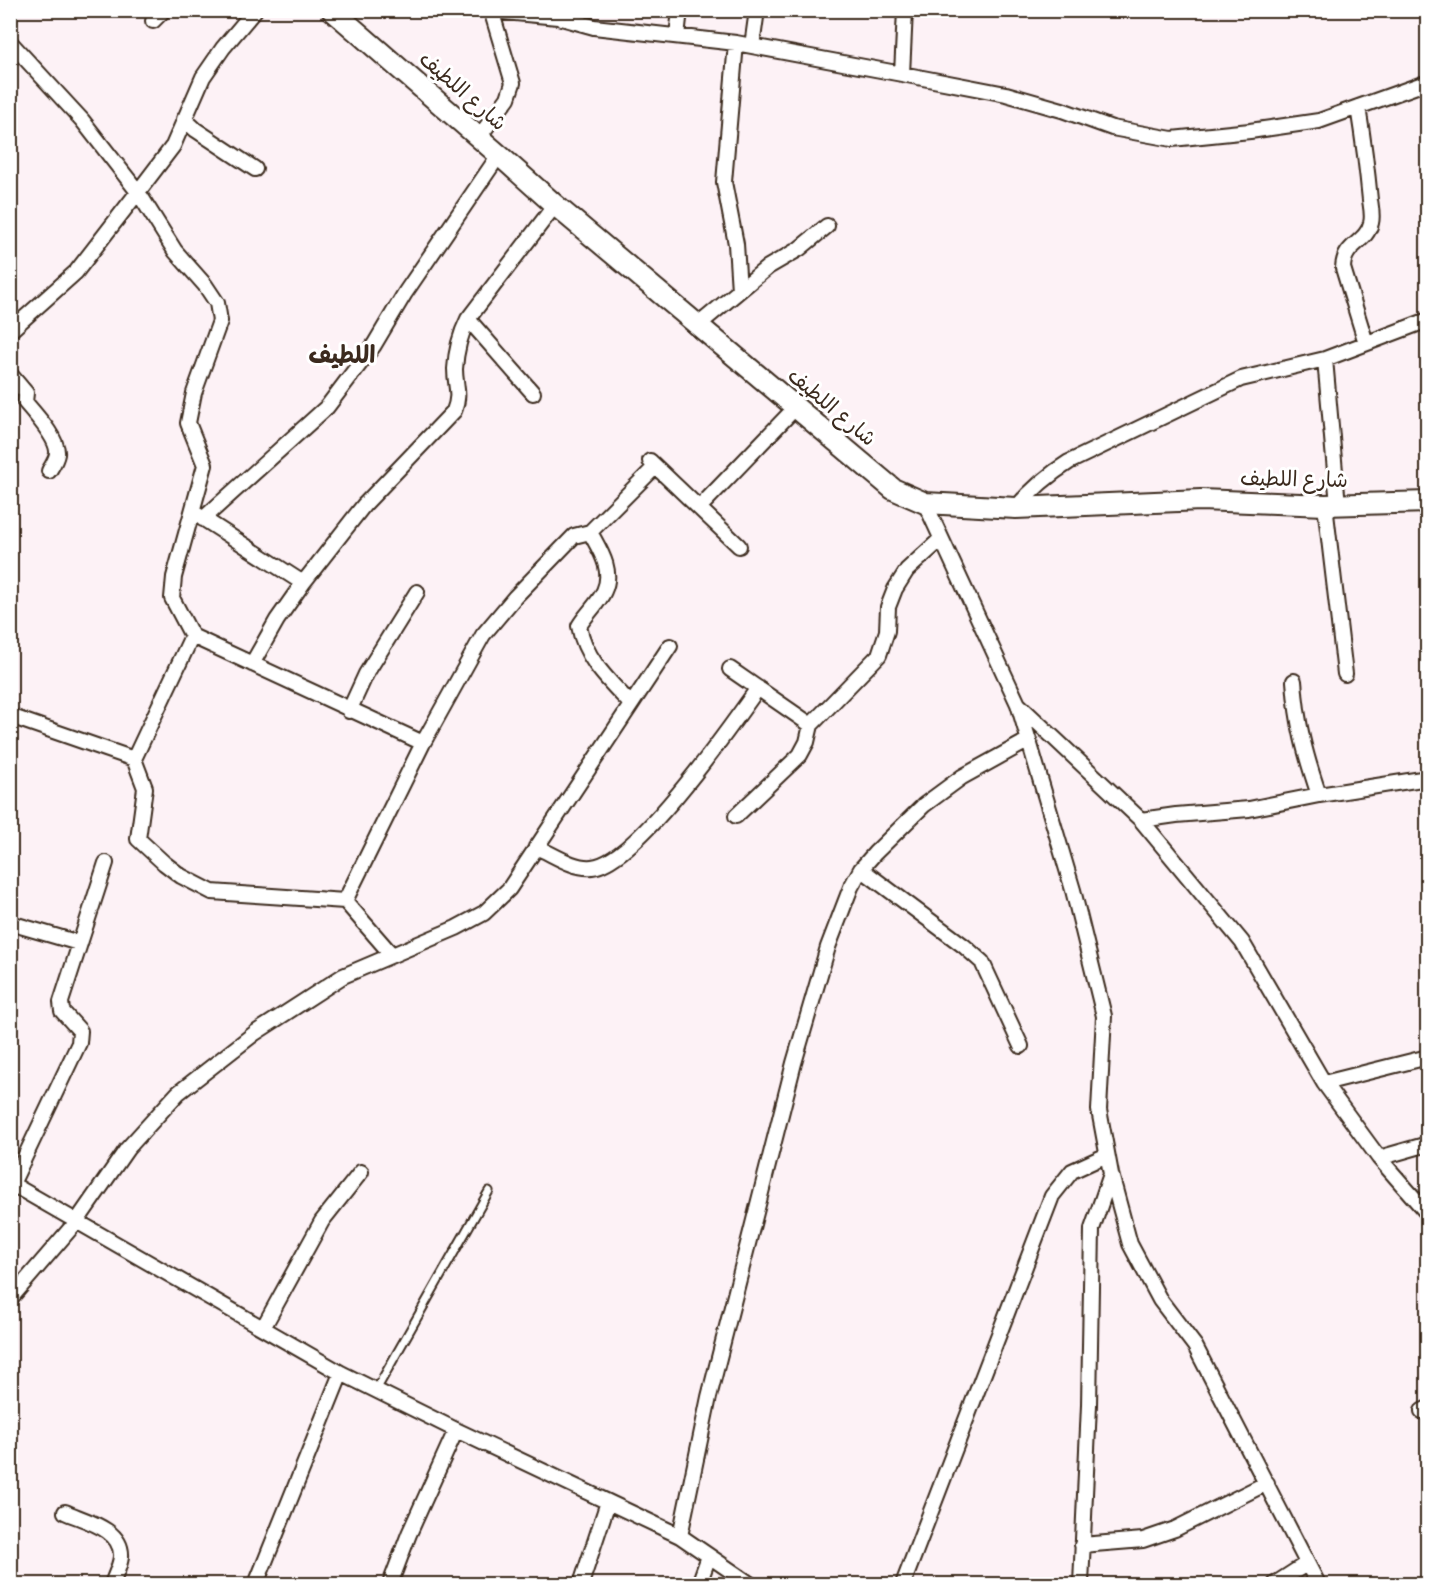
<svg xmlns="http://www.w3.org/2000/svg" width="1438" height="1595" font-family="Delius,'Playpen Sans Arabic',sans-serif">
  <style>
    .lines { fill: none; stroke-linecap: round; stroke-linejoin: round }
    .lane-casing { stroke: #3b2a1e; stroke-width: 11 }
    .street-casing { stroke: #3b2a1e; stroke-width: 18 }
    .secondary-casing { stroke: #3b2a1e; stroke-width: 24 }
    .lane { stroke: #fff; stroke-width: 7 }
    .street { stroke: #fff; stroke-width: 14 }
    .secondary { stroke: #fff; stroke-width: 20 }
    .labels { text-anchor: middle; stroke-width: 6; stroke-linejoin: round; paint-order: stroke }
    .street-label { font-size: 21px; fill: #3b2a1e; stroke: #fff }
    .quarter-label { font-size: 24px; font-weight: bold; fill: #3b2a1e; stroke: #fff }
  </style>
  <rect width="100%" height="100%" fill="#fdf2f6"/>
  <filter id="ink" filterUnits="userSpaceOnUse"><feTurbulence type="fractalNoise" baseFrequency=".0167" numOctaves="2"/><feDisplacementMap in="SourceGraphic" scale="12" xChannelSelector="R" yChannelSelector="G"/><feConvolveMatrix kernelMatrix="1 2 1 2 8 2 1 2 1" color-interpolation-filters="sRGB"/></filter>
  <g filter="url(#ink)">
    <g class="lines">
      <defs>
        <path id="lane" d="M376,1390L489,1191"/>
        <path id="street" d="M492,11L558,17L594,27L736,43L902,74L1006,94L1062,110L1112,128L1172,139L1250,131L1319,121L1428,82
          M153,21L164,10
          M677,36L680,10
          M10,42L82,120L138,192L175,251L205,285L217,303L220,321L194,393L188,423L205,465L174,577L172,598L192,636L423,743
          M736,43L724,182L736,244L739,290
          M752,46L757,10
          M902,74L905,10
          M1358,107C1363,138 1367,168 1370,200C1371,207 1373,216 1371,223C1366,244 1344,243 1343,268L1366,343
          M184,119L196,130L255,169
          M479,137L508,98L513,83L491,10
          M468,319L533,393
          M697,326L768,267L799,249L827,226
          M10,331L76,272L138,192L173,146L203,77L223,48L255,10
          M1325,359L1338,505
          M10,374L26,393L25,402C34,413 59,439 57,454C56,460 52,466 49,471
          M650,461L739,546
          M925,503L1018,704L1141,820L1242,942L1324,1083L1379,1158L1428,1214
          M1325,505L1345,674
          M699,508L796,407
          M1016,508C1032,489 1048,475 1069,462L1241,379L1325,359L1428,320
          M196,514L303,583
          M203,519L327,407L374,345L405,293L499,155
          M590,532C599,549 614,570 604,591C599,603 586,614 579,626C585,659 609,681 631,704
          M192,636L134,759L145,788L138,839L164,863L181,876L212,892L345,901L392,955
          M252,664L277,620L303,583L364,505L454,411C461,393 455,387 455,369C456,351 460,335 468,319L555,205
          M730,669L811,725
          M1294,681C1297,724 1305,754 1319,795
          M1018,704L1073,890L1104,1016L1099,1110L1111,1174L1130,1244L1160,1300L1195,1346L1318,1584
          M349,711L366,674L417,592
          M10,716L134,759
          M736,816L800,755L807,742L811,725L879,655L887,631L888,607L895,589L907,570L941,539
          M1141,820L1176,815L1249,809L1319,795L1428,778
          M536,847C553,854 573,869 592,867C636,863 731,726 758,688
          M861,869L964,946L982,962L1021,1046
          M345,901L423,743L483,635L515,597L574,536L590,532L655,467
          M10,923L79,943
          M1324,1083L1428,1057
          M1379,1158L1428,1144
          M10,1183L341,1373L456,1430L680,1536L750,1584
          M12,1184L79,1043L80,1031L62,1011L61,1002L106,863
          M10,1299L77,1221L127,1149L178,1093L255,1033L343,976L456,928L484,913L509,889L670,646
          M263,1328L322,1221L361,1172
          M1422,1411L1428,1408
          M65,1512C85,1521 123,1529 121,1557C120,1566 115,1576 112,1584
          M680,1536L709,1397L794,1063L828,947L851,887L861,869L875,853L924,805L962,777L1029,740
          M1082,1545L1143,1540L1175,1529L1267,1483
          M256,1584L341,1373
          M390,1584L409,1534L456,1430
          M581,1584L608,1502
          M699,1584L709,1556
          M903,1584L1052,1196L1072,1171L1107,1155
          M1081,1584L1089,1405L1092,1229L1111,1174
          M1275,1584L1306,1564"/>
        <path id="secondary" d="M332,10L499,155L555,205L893,489L925,503L1016,508L1201,500L1325,505L1428,502"/>
      </defs>
      <use href="#lane" class="lane-casing"/>
      <use href="#street" class="street-casing"/>
      <use href="#secondary" class="secondary-casing"/>
      <use href="#lane" class="lane"/>
      <use href="#street" class="street"/>
      <use href="#secondary" class="secondary"/>
    </g>
  </g>
  <g class="labels">
    <g class="street-label">
      <text transform="translate(463 91) rotate(41)" y="7">شارع اللطيف</text>
      <text transform="translate(832 407) rotate(40)" y="7">شارع اللطيف</text>
      <text transform="translate(1294 479) rotate(1)" y="7">شارع اللطيف</text>
    </g>
    <g class="quarter-label">
      <text x="342" y="363">اللطيف</text>
    </g>
  </g>
  <rect width="1438" height="1595" fill="none" stroke="#fff" stroke-width="36"/>
  <rect x="18" y="18" width="1402" height="1559" fill="none" stroke="#3b2a1e" stroke-width="2" filter="url(#ink)"/>
</svg>
